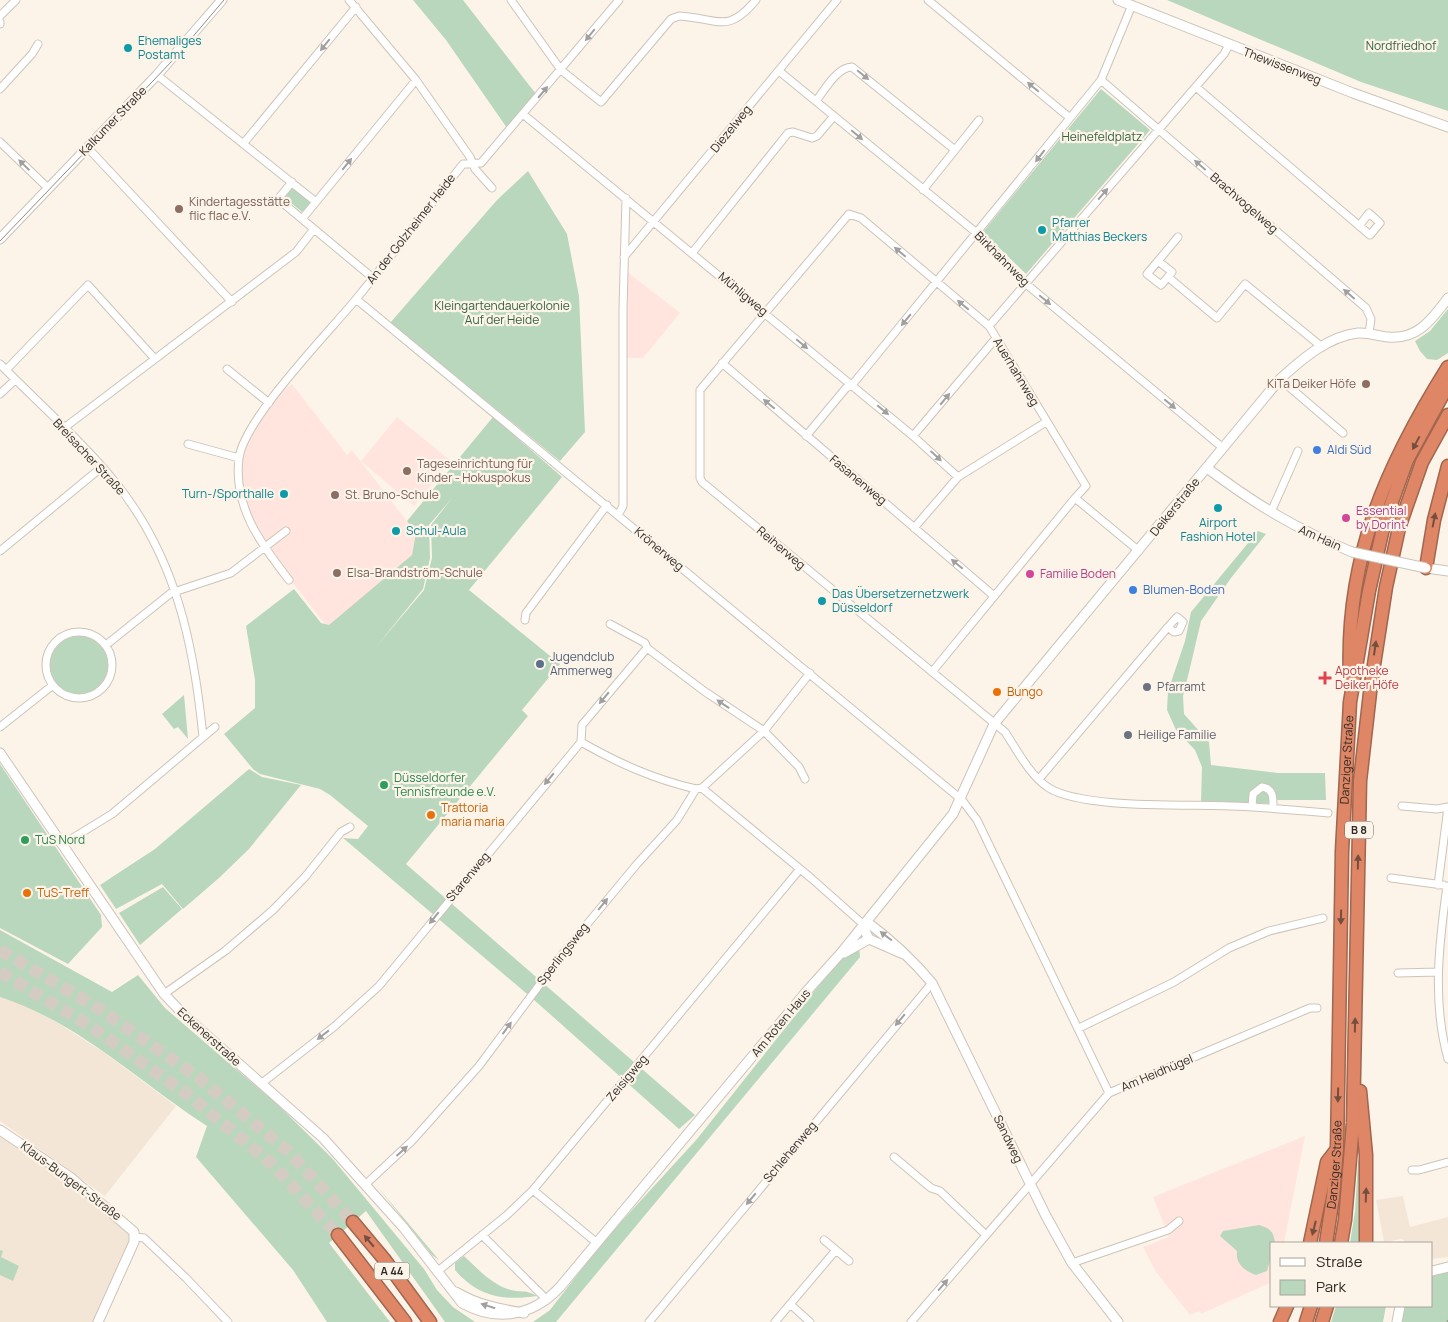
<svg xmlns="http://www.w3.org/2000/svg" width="1448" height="1322" font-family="Manrope,sans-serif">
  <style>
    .built { fill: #f4e6d6 }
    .education { fill: #ffe5dd }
    .green { fill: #b9d7bc; fill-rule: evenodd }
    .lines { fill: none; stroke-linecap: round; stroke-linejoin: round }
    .highway-tunnel { stroke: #d4ccc2; stroke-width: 12; stroke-dasharray: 12 6; stroke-linecap: butt }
    .street-casing { stroke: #ccc4b9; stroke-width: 9 }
    .secondary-casing { stroke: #ccc4b9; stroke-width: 11 }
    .highway-casing { stroke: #a0664f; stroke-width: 15 }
    .street { stroke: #fff; stroke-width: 7 }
    .secondary { stroke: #fff; stroke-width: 9 }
    .highway { stroke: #de8665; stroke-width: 12 }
    .tram { stroke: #918b84; stroke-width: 1 }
    .secondary-bridge-casing { stroke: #ccc4b9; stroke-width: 11; stroke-linecap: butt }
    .secondary-bridge { stroke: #fff; stroke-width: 9 }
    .oneway { fill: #a1a09e }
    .oneway2 { fill: #744f40 }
    .culture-dot { fill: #0f9aa8; stroke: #fdf4e9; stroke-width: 2 }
    .education-dot { fill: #8d6e63; stroke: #fdf4e9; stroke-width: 2 }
    .shop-dot { fill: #3f7fe0; stroke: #fdf4e9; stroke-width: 2 }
    .hotel-dot { fill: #d1479c; stroke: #fdf4e9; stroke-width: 2 }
    .service-dot { fill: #5c6f8a; stroke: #fdf4e9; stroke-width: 2 }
    .health-dot { fill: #e0444e; stroke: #fdf4e9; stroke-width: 2 }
    .worship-dot { fill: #6b7280; stroke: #fdf4e9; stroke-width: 2 }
    .food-dot { fill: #e8710a; stroke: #fdf4e9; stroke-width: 2 }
    .leisure-dot { fill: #2e9e5b; stroke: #fdf4e9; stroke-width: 2 }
    .labels { text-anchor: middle; stroke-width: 4.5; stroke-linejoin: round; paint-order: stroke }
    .shield { fill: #fdf4e9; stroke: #6c6761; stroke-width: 1 }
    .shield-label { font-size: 11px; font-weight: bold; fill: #2e2b27 }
    .culture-label { font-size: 12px; fill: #0d838f; stroke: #fdf4e9; text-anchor: start }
    .park-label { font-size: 12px; fill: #34623b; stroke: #fdf4e9 }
    .street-label { font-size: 12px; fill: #2e2b27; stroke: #fdf4e9 }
    .education-label { font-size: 12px; fill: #785e54; stroke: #fdf4e9; text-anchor: start }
    .shop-label { font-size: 12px; fill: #366cbe; stroke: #fdf4e9; text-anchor: start }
    .hotel-label { font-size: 12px; fill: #b23c85; stroke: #fdf4e9; text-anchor: start }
    .service-label { font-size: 12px; fill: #4e5e75; stroke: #fdf4e9; text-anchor: start }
    .health-label { font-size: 12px; fill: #be3a42; stroke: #fdf4e9; text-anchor: start }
    .worship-label { font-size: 12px; fill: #5b616d; stroke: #fdf4e9; text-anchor: start }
    .food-label { font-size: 12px; fill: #c56008; stroke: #fdf4e9; text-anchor: start }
    .leisure-label { font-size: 12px; fill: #27864d; stroke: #fdf4e9; text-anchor: start }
  </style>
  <rect width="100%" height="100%" fill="#fdf4e9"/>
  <path class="built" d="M0,997L27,1006L51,1019L102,1051L176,1106L105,1196L0,1121Z
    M0,1133L126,1227L131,1239L93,1322H0Z
    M1403,1196L1410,1227L1448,1217V1257L1432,1259V1243H1407L1402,1239L1384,1242L1376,1200Z"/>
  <path class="education" d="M625,270L680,313L643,358H626Z
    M292,384L347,455L352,450L416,533L412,555L329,626L324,623L265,547L241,494V456L250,433L279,393Z
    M397,417L451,461L414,506L361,461Z
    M1305,1136L1284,1243H1272V1282L1201,1314L1200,1311L1190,1315L1156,1272L1143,1247L1169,1237L1153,1197Z"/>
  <path class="green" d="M413,0H463L536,94L507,128L446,40Z
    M1167,0H1448V111L1361,82Z
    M1101,89L1150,130L1026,274L983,232Z
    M528,171L567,234L579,296L585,432L560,461L390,323L497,200Z
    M291,186L311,202L302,212L283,196Z
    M1448,309V353L1437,360L1427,359L1420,351L1415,341L1430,331Z
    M493,417L562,477L469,590L560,664L522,710L528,716L406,864L695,1115L679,1129L533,999L343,838L358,839L368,826L330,795L320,789L260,774L253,769L224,734L255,708V680L246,626L294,589L321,623L329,625L412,555L416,533L407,521ZM452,498L431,525L432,558L424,590L376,647L423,589L430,558L429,525Z
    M1258,531L1266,534L1231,578L1201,621L1189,672L1183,696L1184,714L1209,742L1211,765L1278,773H1325L1326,800H1277V804L1201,801L1202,767L1195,750L1176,730L1167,710L1168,691L1185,641L1191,612Z
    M50 665a29 29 0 1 1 58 0a29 29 0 1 1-58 0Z
    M184,695L188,739L178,727L174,729L162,714Z
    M0,764L101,915L102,927L68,964L0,928Z
    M249,769L262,777L301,785L249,849L219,878L183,909L162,884L116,909L100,885L155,849Z
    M163,887L182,909L140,945L119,913Z
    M0,930L112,992L138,975L165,1008L279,1106L332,1158L424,1269L437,1290L453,1307L475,1322H445L366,1211L329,1243L390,1322H327L293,1270L196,1157L207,1126C139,1082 78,1022 0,997Z
    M859,946L860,957L556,1322H533L550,1310L602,1243L697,1139L840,959Z
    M1362,1159L1364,1243H1350L1355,1211L1358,1161Z
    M376,1185L439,1260L432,1255Z
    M1259,1225C1270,1228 1274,1232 1275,1243H1272V1254L1267,1271L1256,1275C1245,1271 1235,1264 1237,1251L1220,1236L1223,1231Z
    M0,1250L3,1251L1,1257L19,1266L13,1281L0,1275Z
    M464,1256C478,1269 492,1285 511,1290C523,1293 524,1289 537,1296C504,1301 478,1297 455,1270V1263Z
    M1448,1270V1322H1401L1403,1306H1432V1274Z
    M1336,1306H1386L1383,1322H1331Z"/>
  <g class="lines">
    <path class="highway-tunnel" d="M0,950L101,1010L199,1078L288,1151L353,1222
      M0,972L90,1026L187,1094L271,1163L338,1235"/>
    <defs>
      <path id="street" d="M349,0L416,80L470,157L475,169L492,188
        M511,0L561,70L601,102L671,19L679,16C718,18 727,35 756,0
        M928,0L1070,118
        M0,16L16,0
        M0,22V24
        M779,71L978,234L1025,283L1223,448
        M157,75L316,202
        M1101,80L1366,308L1371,319L1369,333
        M1196,87L1370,235L1380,223L1369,213L1359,226
        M0,89L32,54L38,44
        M816,101C824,91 837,67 852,67L955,150L923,190
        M524,115L913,436L958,477
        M0,142L48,188
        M243,144L356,7
        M87,147L232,302
        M955,150L979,120
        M292,182L278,199L373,278
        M302,219L416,80
        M1178,237L1158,261L1172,272L1168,277L1217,318L1245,284L1322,347
        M692,253L788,133L793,132L812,138L817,136L834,116
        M624,257L837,0
        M1158,261L1147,274L1161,285L1168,277
        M356,299L962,800L977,820L1109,1093
        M989,326L1224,54L1229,45
        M722,363L994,596
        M0,364C38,403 81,440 116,483C176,558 194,644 203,737
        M227,369L269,403
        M6,370L88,285L155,359
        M1280,379L1343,433
        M0,394L15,380
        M64,428L296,252L314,229
        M806,436L846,388L852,385L1101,80L1132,5
        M913,436L996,338
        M188,444L239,458
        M1271,512L1298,451
        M618,515L623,506V309L626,198
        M914,528L958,477L1046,422
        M0,551L102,467
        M1139,551L1075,498L1086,486L989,326L861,218L849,214L700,390V478L702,482L1005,732C1017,750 1030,776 1049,788C1083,809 1187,804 1230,806C1263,807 1295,810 1328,813
        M289,580C261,544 233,507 239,458C244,419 329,332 357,298C393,254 427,209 463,164L481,163L619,0
        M525,620L526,613L607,505
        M610,624L645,643L647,648L704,691L764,731L799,767L805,779
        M46 665a33 33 0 1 1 66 0a33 33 0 1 1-66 0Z
        M106,645L171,593L231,573L286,531
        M932,672L1075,498
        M0,727L53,685
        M581,742C618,763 653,779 696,789L702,788L764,731L810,673
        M1039,779L1168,627L1174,632L1179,631L1183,622L1177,617L1168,627
        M702,788L811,878L864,925
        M1402,806L1437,809L1448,807
        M1252,807L1253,794L1262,787C1274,789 1273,798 1273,808
        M63,844L112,814L215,727
        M1391,878L1443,885
        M1438,885L1448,807
        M1447,886C1439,943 1432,1002 1448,1059
        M1398,973L1438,972
        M164,994L225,951L273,910L305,877L341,832L350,827
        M1079,1028L1174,982L1229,948L1269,931L1323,918
        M262,1083L335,1026L379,986L581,742L582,725L647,648
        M894,1157L931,1188L940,1191L986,1235
        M1412,1170H1419L1448,1162
        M366,1184L412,1141L479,1066L564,952L637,864L677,820L696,789
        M533,1190L597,1243
        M482,1235L547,1300
        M135,1237L144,1238L186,1278L228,1322
        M824,1240L849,1261
        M1072,1263L1168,1230L1179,1221
        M438,1271L507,1215L533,1190L800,869
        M790,1304L810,1322
        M649,1322L932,983
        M775,1322L836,1250
        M911,1322L1109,1093L1310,1008H1317"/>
      <path id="secondary" d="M1118,0L1353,93L1448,127
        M0,239L157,75L222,0
        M1207,468C1255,504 1296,529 1352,552
        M1426,568L1448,571
        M0,753L164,994L186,1017L323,1138L403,1227L462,1303C496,1322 532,1317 560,1287L806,992L841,953L953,814L994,724L1280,379C1301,360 1328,336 1358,333C1368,332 1378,336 1388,337C1418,340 1432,319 1448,298
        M867,922C891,940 913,960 932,983L1046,1216L1072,1263L1118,1322
        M863,927L869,939L903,954
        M844,953L869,939
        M0,1130L70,1177L134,1232V1242L98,1322
        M1432,1271L1448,1267
        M456,1292C478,1305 499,1309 524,1313
        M1397,1322L1400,1306"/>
      <g id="highway">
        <path d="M1426,568L1434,520L1448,466"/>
        <path d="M1350,677C1345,558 1386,466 1448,367"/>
        <path d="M1360,1091L1366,1155V1243"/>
        <path d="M353,1222L384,1259L430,1322"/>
        <path d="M338,1235L405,1322"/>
        <path d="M1310,1243L1327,1162L1337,1149"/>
        <path id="s1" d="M1326,1243L1333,1197L1337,1149L1342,851L1350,702L1369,591L1384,524L1407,460L1448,385"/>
        <path d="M1341,1243L1345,1220L1353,1123L1360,781L1371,684L1386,587L1399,528L1422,462L1448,415"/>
        <path d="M1280,1322L1287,1306"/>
        <path d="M1306,1322L1311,1306"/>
        <path d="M1322,1322L1327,1306"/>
      </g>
    </defs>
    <use href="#street" class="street-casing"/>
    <use href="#secondary" class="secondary-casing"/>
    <use href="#highway" class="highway-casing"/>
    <use href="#street" class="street"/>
    <use href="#secondary" class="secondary"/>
    <use href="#highway" class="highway"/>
    <path class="tram" d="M0,241L173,60L224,0
      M1447,1322L1448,1320"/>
    <defs>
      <path id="secondary-bridge" d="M1352,552L1426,568"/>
    </defs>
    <use href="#secondary-bridge" class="secondary-bridge-casing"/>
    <use href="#secondary-bridge" class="secondary-bridge"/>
  </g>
  <defs><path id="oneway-solid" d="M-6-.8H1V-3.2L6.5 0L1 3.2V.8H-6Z" transform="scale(1.25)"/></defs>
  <g class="oneway">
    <use href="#oneway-solid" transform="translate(590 35) rotate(129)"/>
    <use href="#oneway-solid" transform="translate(325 45) rotate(129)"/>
    <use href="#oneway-solid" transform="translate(863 75) rotate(39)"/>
    <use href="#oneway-solid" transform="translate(1033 87) rotate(-140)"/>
    <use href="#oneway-solid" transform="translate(543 92) rotate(-50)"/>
    <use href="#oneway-solid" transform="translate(857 135) rotate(40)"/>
    <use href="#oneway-solid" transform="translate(1040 156) rotate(128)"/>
    <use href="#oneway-solid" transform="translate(347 164) rotate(-51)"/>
    <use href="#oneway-solid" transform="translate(24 165) rotate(-136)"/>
    <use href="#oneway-solid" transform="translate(1200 165) rotate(-139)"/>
    <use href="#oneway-solid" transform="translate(1103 194) rotate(-49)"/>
    <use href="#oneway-solid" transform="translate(900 252) rotate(-140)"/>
    <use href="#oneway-solid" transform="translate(1349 294) rotate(-139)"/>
    <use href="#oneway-solid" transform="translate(1045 300) rotate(40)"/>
    <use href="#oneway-solid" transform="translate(963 305) rotate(-140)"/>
    <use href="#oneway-solid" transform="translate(906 320) rotate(130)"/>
    <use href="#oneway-solid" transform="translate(802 344) rotate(40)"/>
    <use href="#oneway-solid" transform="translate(945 399) rotate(-50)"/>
    <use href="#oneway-solid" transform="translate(769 404) rotate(-140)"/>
    <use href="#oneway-solid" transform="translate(1170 404) rotate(40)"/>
    <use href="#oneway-solid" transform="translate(883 410) rotate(40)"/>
    <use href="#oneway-solid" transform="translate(936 456) rotate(43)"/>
    <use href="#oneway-solid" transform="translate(957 564) rotate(-140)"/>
    <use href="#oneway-solid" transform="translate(604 698) rotate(130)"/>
    <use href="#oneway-solid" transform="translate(723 704) rotate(-146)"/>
    <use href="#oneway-solid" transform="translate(549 779) rotate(130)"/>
    <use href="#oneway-solid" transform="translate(603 904) rotate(-51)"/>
    <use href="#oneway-solid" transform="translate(434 918) rotate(129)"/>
    <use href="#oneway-solid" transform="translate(886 936) rotate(-143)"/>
    <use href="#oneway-solid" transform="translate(900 1020) rotate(130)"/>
    <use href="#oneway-solid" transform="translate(507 1028) rotate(-54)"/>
    <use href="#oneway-solid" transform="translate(323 1035) rotate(142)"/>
    <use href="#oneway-solid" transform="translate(402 1151) rotate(-42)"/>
    <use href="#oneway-solid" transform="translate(751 1199) rotate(130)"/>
    <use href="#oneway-solid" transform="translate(943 1285) rotate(-49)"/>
    <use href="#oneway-solid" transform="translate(488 1306) rotate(-163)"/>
  </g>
  <g class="oneway2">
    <use href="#oneway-solid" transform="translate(1416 443) rotate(118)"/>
    <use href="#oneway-solid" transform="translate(1434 520) rotate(-79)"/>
    <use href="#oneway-solid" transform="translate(1375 648) rotate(-82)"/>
    <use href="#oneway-solid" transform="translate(1358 862) rotate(-89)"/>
    <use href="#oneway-solid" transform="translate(1341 917) rotate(91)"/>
    <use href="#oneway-solid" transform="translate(1355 1025) rotate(-89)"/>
    <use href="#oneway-solid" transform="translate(1338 1095) rotate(91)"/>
    <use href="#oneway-solid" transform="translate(1366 1195) rotate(-88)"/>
    <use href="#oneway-solid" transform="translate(1314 1228) rotate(104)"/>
    <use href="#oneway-solid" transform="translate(369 1241) rotate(-130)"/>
  </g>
  <g class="culture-dot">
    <circle cx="128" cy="48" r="5"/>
    <circle cx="1042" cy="230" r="5"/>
    <circle cx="284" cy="494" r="5"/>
    <circle cx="1218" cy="508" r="5"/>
    <circle cx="396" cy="531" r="5"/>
    <circle cx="822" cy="601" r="5"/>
  </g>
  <g class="education-dot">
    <circle cx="179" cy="209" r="5"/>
    <circle cx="1366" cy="384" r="5"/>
    <circle cx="407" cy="471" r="5"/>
    <circle cx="335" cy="495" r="5"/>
    <circle cx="337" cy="573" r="5"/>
  </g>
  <g class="shop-dot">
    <circle cx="1317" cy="450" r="5"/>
    <circle cx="1133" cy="590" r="5"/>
  </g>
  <g class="hotel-dot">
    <circle cx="1346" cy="518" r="5"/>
    <circle cx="1030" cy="574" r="5"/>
  </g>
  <circle class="service-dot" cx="540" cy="664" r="5"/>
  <path class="health-dot" d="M1322.5 670.5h5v5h5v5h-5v5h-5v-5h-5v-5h5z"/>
  <g class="worship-dot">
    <circle cx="1147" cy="687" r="5"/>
    <circle cx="1128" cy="735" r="5"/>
  </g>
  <g class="food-dot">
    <circle cx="997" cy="692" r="5"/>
    <circle cx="431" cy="815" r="5"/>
    <circle cx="27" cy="893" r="5"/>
  </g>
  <g class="leisure-dot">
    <circle cx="384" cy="785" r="5"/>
    <circle cx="25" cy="840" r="5"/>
  </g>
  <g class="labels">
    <g class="shield">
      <rect x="1345" y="821.5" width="28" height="17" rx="4"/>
      <rect x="374.5" y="1262.5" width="35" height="17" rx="4"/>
    </g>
    <g class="shield-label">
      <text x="1359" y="834">B 8</text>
      <text x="392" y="1275">A 44</text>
    </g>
    <g class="culture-label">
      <text x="138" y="45">Ehemaliges<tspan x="138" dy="14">Postamt</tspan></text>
      <text x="1052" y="227">Pfarrer<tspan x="1052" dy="14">Matthias Beckers</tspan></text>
      <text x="274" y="498" text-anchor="end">Turn-/Sporthalle</text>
      <text x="1218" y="527" text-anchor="middle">Airport<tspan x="1218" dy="14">Fashion Hotel</tspan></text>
      <text x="406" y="535">Schul-Aula</text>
      <text x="832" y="598">Das Übersetzernetzwerk<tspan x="832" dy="14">Düsseldorf</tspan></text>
    </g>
    <g class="park-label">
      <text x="1401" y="50">Nordfriedhof</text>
      <text x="1102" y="141">Heinefeldplatz</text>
      <text x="502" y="310">Kleingartendauerkolonie<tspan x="502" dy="14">Auf der Heide</tspan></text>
    </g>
    <g class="street-label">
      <text transform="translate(1282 66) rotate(21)" y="4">Thewissenweg</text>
      <text transform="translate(113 121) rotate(-46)" y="4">Kalkumer Straße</text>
      <text transform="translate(731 129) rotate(-51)" y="4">Diezelweg</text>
      <text transform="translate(1244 203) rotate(41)" y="4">Brachvogelweg</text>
      <text transform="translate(411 229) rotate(-52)" y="4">An der Golzheimer Heide</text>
      <text transform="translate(1002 259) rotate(45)" y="4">Birkhahnweg</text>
      <text transform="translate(743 294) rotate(40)" y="4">Mühligweg</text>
      <text transform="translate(1016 372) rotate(59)" y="4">Auerhahnweg</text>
      <text transform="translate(89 457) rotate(47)" y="4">Breisacher Straße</text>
      <text transform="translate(858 480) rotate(40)" y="4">Fasanenweg</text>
      <text transform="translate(1175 507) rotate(-51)" y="4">Deikerstraße</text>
      <text transform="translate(1320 538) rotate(24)" y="4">Am Hain</text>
      <text transform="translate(781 548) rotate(40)" y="4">Reiherweg</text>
      <text transform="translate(659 549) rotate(40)" y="4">Krönerweg</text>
      <text dy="4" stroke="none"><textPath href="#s1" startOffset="484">Danziger Straße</textPath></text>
      <text transform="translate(468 877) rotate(-50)" y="4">Starenweg</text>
      <text transform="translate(563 954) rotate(-52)" y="4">Sperlingsweg</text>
      <text transform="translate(781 1023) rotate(-50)" y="4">Am Roten Haus</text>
      <text transform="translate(209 1037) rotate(42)" y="4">Eckenerstraße</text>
      <text transform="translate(1157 1073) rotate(-23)" y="4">Am Heidhügel</text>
      <text transform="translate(627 1078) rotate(-50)" y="4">Zeisigweg</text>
      <text transform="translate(1008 1139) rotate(64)" y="4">Sandweg</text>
      <text transform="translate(790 1152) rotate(-50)" y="4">Schlehenweg</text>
      <text dy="4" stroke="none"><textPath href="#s1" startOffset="79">Danziger Straße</textPath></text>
      <text transform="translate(71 1181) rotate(37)" y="4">Klaus-Bungert-Straße</text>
    </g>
    <g class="education-label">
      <text x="189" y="206">Kindertagesstätte<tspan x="189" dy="14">flic flac e.V.</tspan></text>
      <text x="1356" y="388" text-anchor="end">KiTa Deiker Höfe</text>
      <text x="417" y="468">Tageseinrichtung für<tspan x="417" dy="14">Kinder - Hokuspokus</tspan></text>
      <text x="345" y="499">St. Bruno-Schule</text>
      <text x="347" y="577">Elsa-Brandström-Schule</text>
    </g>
    <g class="shop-label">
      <text x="1327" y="454">Aldi Süd</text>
      <text x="1143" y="594">Blumen-Boden</text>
    </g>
    <g class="hotel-label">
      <text x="1356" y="515">Essential<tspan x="1356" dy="14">by Dorint</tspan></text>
      <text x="1040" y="578">Familie Boden</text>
    </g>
    <g class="service-label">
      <text x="550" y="661">Jugendclub<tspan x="550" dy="14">Ammerweg</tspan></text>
    </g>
    <g class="health-label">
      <text x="1335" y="675">Apotheke<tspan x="1335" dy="14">Deiker Höfe</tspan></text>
    </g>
    <g class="worship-label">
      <text x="1157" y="691">Pfarramt</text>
      <text x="1138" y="739">Heilige Familie</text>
    </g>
    <g class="food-label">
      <text x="1007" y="696">Bungo</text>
      <text x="441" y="812">Trattoria<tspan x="441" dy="14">maria maria</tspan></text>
      <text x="37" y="897">TuS-Treff</text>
    </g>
    <g class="leisure-label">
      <text x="394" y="782">Düsseldorfer<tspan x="394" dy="14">Tennisfreunde e.V.</tspan></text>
      <text x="35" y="844">TuS Nord</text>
    </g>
  </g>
  <rect x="1270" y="1242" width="162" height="65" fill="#fdf4e9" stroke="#aaa49b"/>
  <rect x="1280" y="1258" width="25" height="8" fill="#ffffff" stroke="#aaa49b"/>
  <text x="1316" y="1267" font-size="15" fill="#2e2b27">Straße</text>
  <rect x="1280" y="1280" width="25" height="15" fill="#b9d7bc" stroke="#aaa49b"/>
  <text x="1316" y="1292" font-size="15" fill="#2e2b27">Park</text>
</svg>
